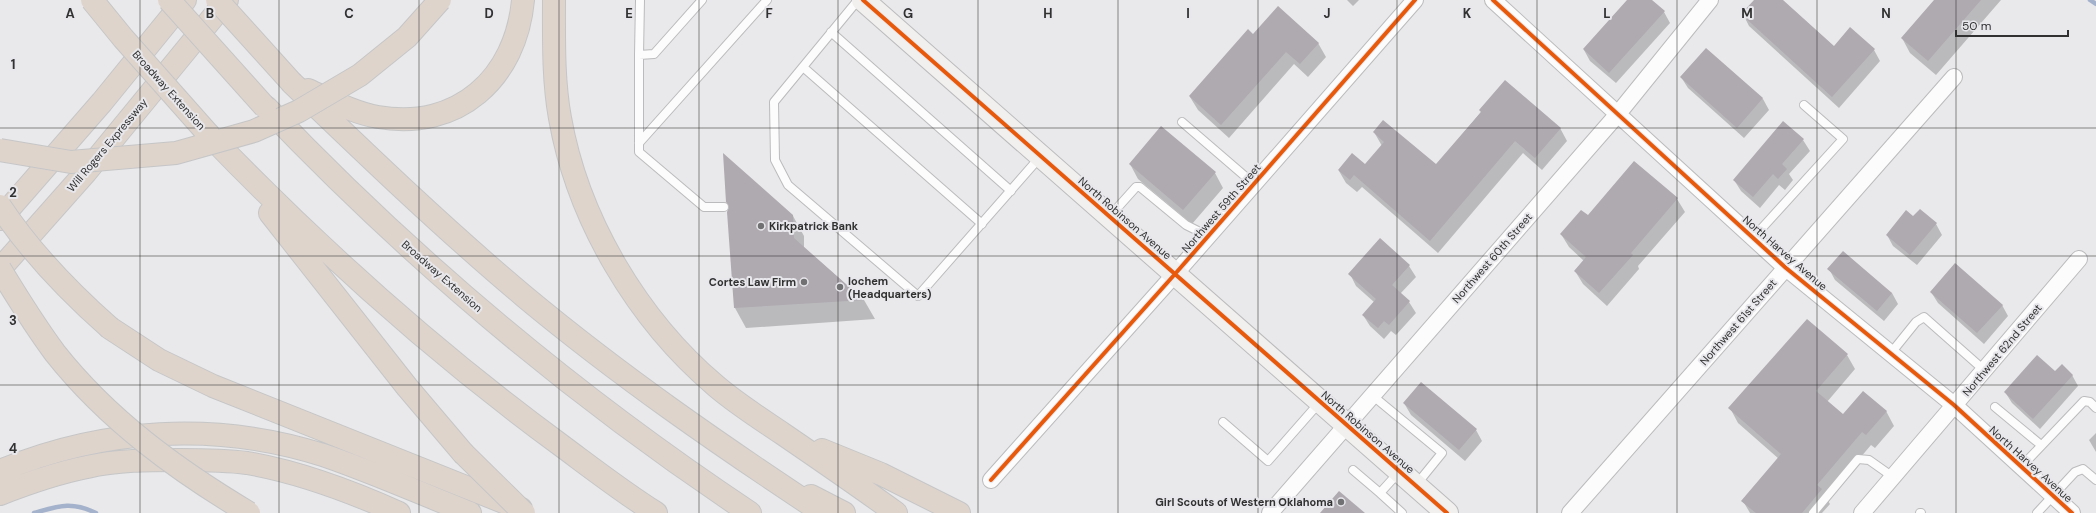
<svg xmlns="http://www.w3.org/2000/svg" width="2096" height="513" font-family="'DM Sans',sans-serif">
  <style>
    .shadow { fill: #0003 }
    .lines { fill: none; stroke-linecap: round; stroke-linejoin: round }
    .stream { stroke: #a4b2cb; stroke-width: 4.5 }
    .building { fill: #afa9b0 }
    .lane-casing { stroke: #bbbbbd; stroke-width: 10 }
    .street-casing { stroke: #bbbbbd; stroke-width: 18 }
    .secondary-casing { stroke: #bbbbbd; stroke-width: 24 }
    .highway-casing { stroke: #c6c6c7; stroke-width: 24 }
    .lane { stroke: #fcfcfc; stroke-width: 8 }
    .street { stroke: #fcfcfc; stroke-width: 16 }
    .secondary { stroke: #f2f0ee; stroke-width: 22 }
    .highway { stroke: #ded4cc; stroke-width: 22 }
    .highway-bridge-casing { stroke: #c6c6c7; stroke-width: 24; stroke-linecap: butt }
    .highway-bridge { stroke: #ded4cc; stroke-width: 22 }
    .cycleway-casing { stroke: #e8e8ec; stroke-width: 6 }
    .cycleway { stroke: #e8590c; stroke-width: 4 }
    .grid { fill: none; stroke: #313132; stroke-width: 1; stroke-opacity: 0.55 }
    .poi-dot { fill: #717173; stroke: #e8e8ec; stroke-width: 1.5 }
    .labels { text-anchor: middle; stroke-width: 4; stroke-linejoin: round; paint-order: stroke }
    .street-label { font-size: 11px; fill: #313132; stroke: #e8e8ec }
    .poi-label { font-size: 11px; font-weight: bold; fill: #313132; stroke: #e8e8ec; text-anchor: start }
    .grid-label { font-size: 13px; text-anchor: middle; font-weight: bold; fill: #313132; stroke: #e8e8ec; stroke-width: 4; stroke-linejoin: round; paint-order: stroke }
  </style>
  <rect width="100%" height="100%" fill="#e9e9eb"/>
  <path class="shadow" d="M1347,0H1359L1353,6Z
    M1628,0H1651L1664,12L1670,23L1616,83L1590,61L1584,50Z
    M1756,0H1782L1834,47L1874,50L1880,61L1839,108L1749,26L1743,14Z
    M1935,0H2001L1936,75L1910,53L1902,38Z
    M1253,35L1318,43L1326,57L1308,77L1294,64L1229,138L1198,110L1190,97Z
    M1706,49L1763,99L1769,110L1744,138L1688,88L1681,77Z
    M1481,112L1560,128L1567,141L1542,170L1523,153L1438,253L1362,187L1357,192L1346,183L1339,171L1365,165L1382,146L1374,132L1436,166Z
    M1803,140L1810,151L1789,174L1793,180L1785,190L1779,185L1760,208L1741,191L1734,180Z
    M1130,164L1215,173L1223,188L1192,224L1138,179Z
    M1677,199L1685,212L1638,266L1639,269L1607,306L1583,284L1575,271L1584,261L1569,247L1561,234L1588,216Z
    M793,216L804,236V248L864,300L875,319L746,328L735,308Z
    M1913,217L1936,224L1942,235L1917,265L1893,246L1887,235Z
    M1409,266L1416,277L1400,294L1409,302L1416,313L1396,335L1391,331L1384,339L1370,326L1363,315L1374,302L1356,286L1350,274Z
    M1829,269L1892,293L1898,304L1884,321L1835,280Z
    M1931,292L2002,305L2008,316L1984,344L1938,303Z
    M1847,355L1855,369L1827,402L1843,416L1886,411L1894,426L1875,448L1871,445L1826,498L1830,504L1822,513H1750L1743,501L1779,459L1738,423L1730,408Z
    M2055,373L2072,375L2078,386L2040,429L2012,403L2005,392Z
    M1404,403L1476,430L1482,441L1465,461L1411,415Z
    M2096,433V452L2089,440Z"/>
  <g class="lines">
    <path class="stream" d="M2090,0L2096,4
      M34,513C59,506 71,501 96,513"/>
  </g>
  <path class="building" d="M1627,0H1652L1665,11L1609,73L1583,49Z
    M1754,0H1783L1834,46L1850,27L1875,49L1832,97L1741,14Z
    M1934,0H1981L1928,61L1901,38Z
    M1278,6L1319,43L1300,64L1286,52L1221,125L1189,96L1248,29L1253,34Z
    M1706,48L1763,98L1737,128L1680,77Z
    M1505,80L1561,128L1535,158L1515,141L1430,241L1354,175L1350,180L1338,170L1352,153L1365,164L1384,142L1373,132L1383,120L1436,164L1481,112L1479,110Z
    M1783,121L1804,139L1782,164L1787,169L1778,179L1773,174L1753,197L1733,180Z
    M1161,126L1216,172L1183,210L1129,164Z
    M723,153L793,215L794,238L864,300L734,308L727,212L729,207L726,202Z
    M1634,161L1678,198L1631,253L1633,255L1599,293L1574,271L1586,257L1560,234L1581,210L1588,215Z
    M1920,209L1937,223L1910,255L1886,235L1906,210L1913,216Z
    M1380,238L1410,265L1392,285L1410,301L1389,325L1384,321L1378,328L1362,315L1376,299L1348,274Z
    M1843,251L1892,293L1877,311L1827,269Z
    M1955,263L2003,305L1977,333L1930,292Z
    M1807,319L1848,354L1816,391L1843,414L1863,391L1887,411L1866,435L1862,432L1817,485L1822,489L1802,513H1756L1741,501L1781,454L1728,408Z
    M2037,355L2055,371L2062,364L2073,375L2033,419L2004,392Z
    M1421,382L1477,429L1459,450L1403,403Z
    M1339,491L1365,513H1320Z"/>
  <g class="lines">
    <defs>
      <path id="lane" d="M702,0L654,54L639,55V152L704,207H724
        M858,0L774,102L775,160L788,185L918,296L1040,157
        M831,32L1011,191
        M639,55L640,0
        M803,67L982,224
        M1182,122L1254,184
        M639,143L767,0
        M1110,216L1136,187H1140L1186,225L1208,236
        M1753,238L1843,139L1804,105
        M1891,353L1916,322L1924,317L1984,370
        M1373,396L1442,453L1416,485
        M1995,407L2041,445
        M1223,422L1268,461L1319,403
        M2021,467L2084,401L2090,402L2096,408
        M1353,470L1380,493
        M1399,472L1380,493L1402,513
        M1813,513L1858,459L1869,460L1893,477
        M1920,513H1921
        M2037,513L2075,472L2083,469L2096,480"/>
      <path id="street" d="M1493,0L1786,268L1954,405L2072,513
        M991,480L1175,274L1415,0
        M1270,513L1617,115L1710,0
        M1570,513L1954,77
        M1862,513L2079,259"/>
      <path id="secondary" d="M863,0L1447,513"/>
      <path id="highway" d="M554,0C554,39 553,80 560,118C578,220 638,320 716,386C737,404 761,419 783,434C821,460 859,486 896,513
        M292,83C368,156 444,229 525,297C620,376 720,445 823,513
        M308,90C330,100 354,113 378,117C458,131 516,78 523,0
        M266,107C412,260 574,396 750,513
        M209,135C318,248 435,353 562,446C593,469 624,493 656,513
        M270,213L407,387L463,453
        M0,219L102,102L185,0
        M0,269L86,172L227,0
        M110,328L159,360L213,386L521,509
        M822,450L881,474L959,513
        M0,471C103,428 216,421 323,455C373,472 422,494 470,513
        M0,494C28,483 57,473 87,467C117,460 149,460 180,460C202,460 225,460 247,463C300,472 350,491 399,513
        M811,496L844,513"/>
    </defs>
    <use href="#lane" class="lane-casing"/>
    <use href="#street" class="street-casing"/>
    <use href="#secondary" class="secondary-casing"/>
    <use href="#highway" class="highway-casing"/>
    <use href="#lane" class="lane"/>
    <use href="#street" class="street"/>
    <use href="#secondary" class="secondary"/>
    <use href="#highway" class="highway"/>
    <defs>
      <path id="highway-bridge" d="M92,0L123,38L209,135
        M169,0L265,107
        M217,0L292,83
        M0,150L71,162L176,153L254,131L299,111L360,75L407,37L440,0
        M0,206C31,253 68,291 110,328
        M0,269C17,297 35,326 55,353C108,420 177,470 249,513
        M463,453L524,513"/>
    </defs>
    <use href="#highway-bridge" class="highway-bridge-casing"/>
    <use href="#highway-bridge" class="highway-bridge"/>
    <defs>
      <path id="cycleway" d="M863,0L1447,513
        M1493,0L1786,268L1954,405L2072,513
        M991,480L1175,274L1415,0"/>
    </defs>
    <use href="#cycleway" class="cycleway-casing"/>
    <use href="#cycleway" class="cycleway"/>
  </g>
  <path class="grid" d="M140,0V513M279,0V513M419,0V513M559,0V513M699,0V513M838,0V513M978,0V513M1118,0V513M1258,0V513M1397,0V513M1537,0V513M1677,0V513M1817,0V513M1956,0V513M0,128H2096M0,256H2096M0,385H2096"/>
  <g class="poi-dot">
    <circle cx="761" cy="226" r="4"/>
    <circle cx="804" cy="282" r="4"/>
    <circle cx="840" cy="287" r="4"/>
    <circle cx="1341" cy="502" r="4"/>
  </g>
  <g class="labels">
    <g class="street-label">
      <text transform="translate(169 90) rotate(48)" y="4">Broadway Extension</text>
      <text transform="translate(107 145) rotate(-50)" y="4">Will Rogers Expressway</text>
      <text transform="translate(1221 208) rotate(-49)" y="4">Northwest 59th Street</text>
      <text transform="translate(1125 218) rotate(41)" y="4">North Robinson Avenue</text>
      <text transform="translate(1785 253) rotate(41)" y="4">North Harvey Avenue</text>
      <text transform="translate(1492 258) rotate(-49)" y="4">Northwest 60th Street</text>
      <text transform="translate(442 276) rotate(41)" y="4">Broadway Extension</text>
      <text transform="translate(1738 322) rotate(-49)" y="4">Northwest 61st Street</text>
      <text transform="translate(2002 350) rotate(-50)" y="4">Northwest 62nd Street</text>
      <text transform="translate(1368 432) rotate(41)" y="4">North Robinson Avenue</text>
      <text transform="translate(2031 464) rotate(42)" y="4">North Harvey Avenue</text>
    </g>
    <g class="poi-label">
      <text x="769" y="230">Kirkpatrick Bank</text>
      <text x="848" y="285">Iochem<tspan x="848" dy="13">(Headquarters)</tspan></text>
      <text x="796" y="286" text-anchor="end">Cortes Law Firm</text>
      <text x="1333" y="506" text-anchor="end">Girl Scouts of Western Oklahoma</text>
    </g>
  </g>
  <g class="grid-label">
    <text x="70" y="18">A</text>
    <text x="210" y="18">B</text>
    <text x="349" y="18">C</text>
    <text x="489" y="18">D</text>
    <text x="629" y="18">E</text>
    <text x="769" y="18">F</text>
    <text x="908" y="18">G</text>
    <text x="1048" y="18">H</text>
    <text x="1188" y="18">I</text>
    <text x="1327" y="18">J</text>
    <text x="1467" y="18">K</text>
    <text x="1607" y="18">L</text>
    <text x="1747" y="18">M</text>
    <text x="1886" y="18">N</text>
    <text x="13" y="69">1</text>
    <text x="13" y="197">2</text>
    <text x="13" y="325">3</text>
    <text x="13" y="453">4</text>
  </g>
  <path d="M1956 30v6h112v-6" fill="none" stroke="#313132" stroke-width="2"/>
  <text x="1962" y="30" font-size="12" fill="#313132" stroke="#e8e8ec" stroke-width="3" paint-order="stroke">50 m</text>
</svg>
